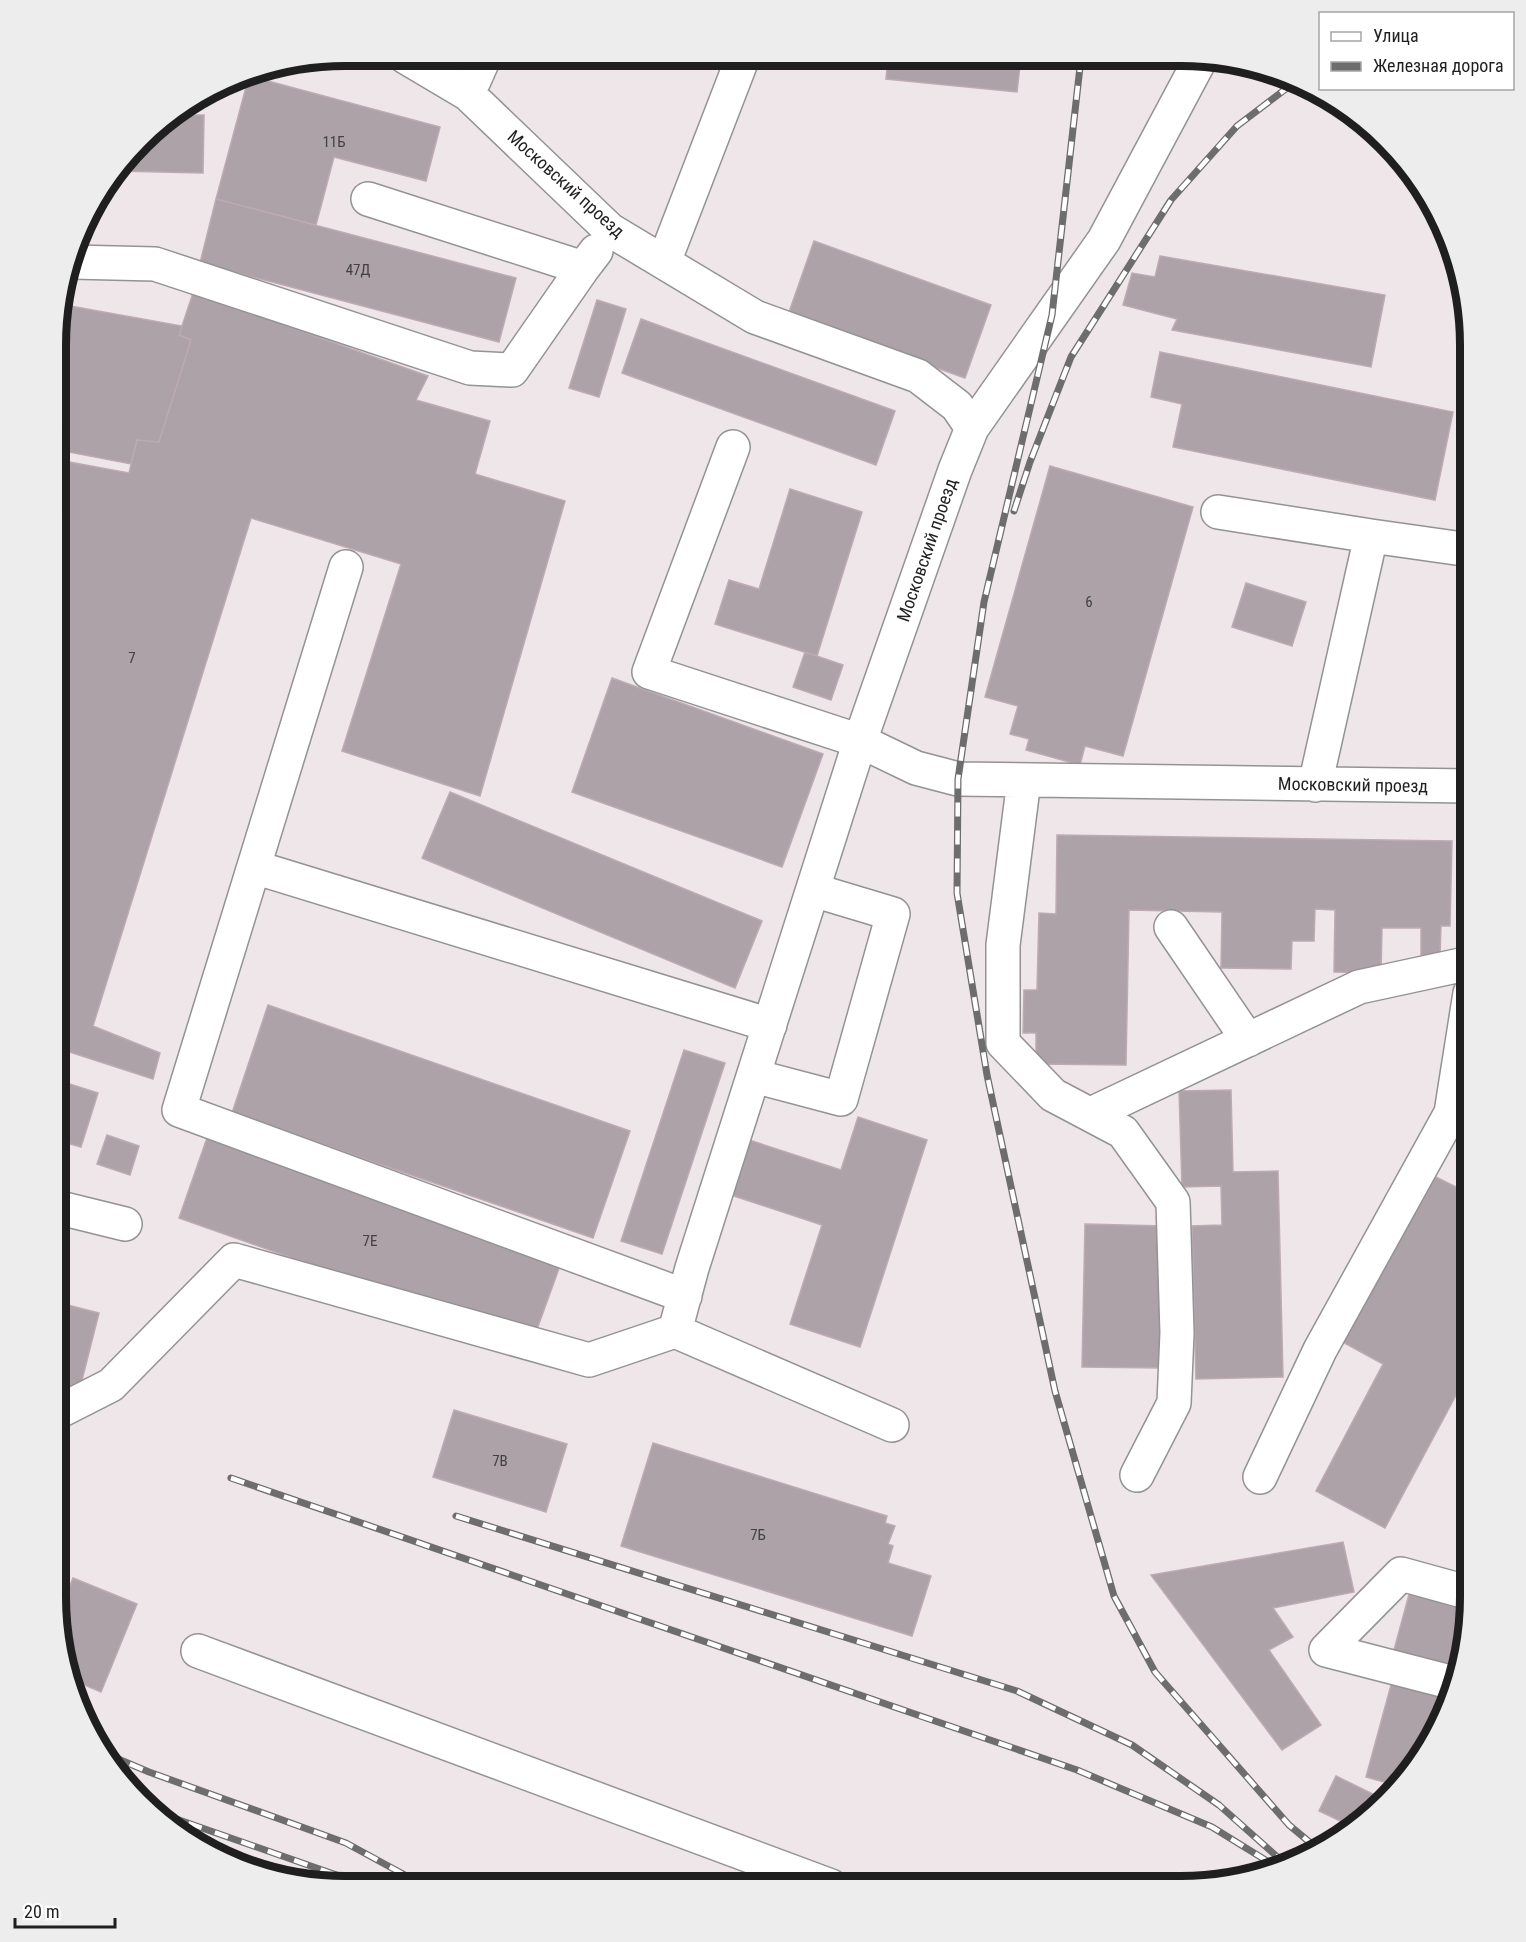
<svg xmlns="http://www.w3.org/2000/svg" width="1526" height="1942" font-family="'Roboto Condensed',sans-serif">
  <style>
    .building { fill: #aca2a7; stroke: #bfaab4; stroke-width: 1.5 }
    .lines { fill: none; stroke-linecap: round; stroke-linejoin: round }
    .minor-casing { stroke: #939393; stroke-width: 36 }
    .minor { stroke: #fff; stroke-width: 33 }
    .rail-casing { stroke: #6d6d6d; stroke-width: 7 }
    .rail { stroke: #fff; stroke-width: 4.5; stroke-dasharray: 14; stroke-linecap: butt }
    .labels { text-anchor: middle; stroke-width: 4.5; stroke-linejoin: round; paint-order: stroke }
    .number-label { font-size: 15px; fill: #424041 }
    .street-label { font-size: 18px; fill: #1f1f1f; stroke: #fff }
    .rim { fill: none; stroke: #1f1f1f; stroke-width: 8 }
  </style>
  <rect width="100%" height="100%" fill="#eee6e8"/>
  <path class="building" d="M873,57H1021L1017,92L886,79L888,59Z
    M249,76L440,127L426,181L334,157L316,225L216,199Z
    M188,107V115H204L203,173L118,171L154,127Z
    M216,199L516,278L499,342L200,263Z
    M814,241L991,305L965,378L788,315Z
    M1160,256L1385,295L1371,367L1172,330L1177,319L1123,305L1132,273L1155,277Z
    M193,293L428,376L416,400L490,421L475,474L565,501L480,796L342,751L401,564L251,518L93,1026L160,1053L153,1079L57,1048L58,460L129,473L137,440L159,442L191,340L179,335Z
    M597,300L626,309L599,397L569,388Z
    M59,304L182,326L179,335L191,340L159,442L137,440L131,464L58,450Z
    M641,319L895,411L876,465L622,373Z
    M1160,352L1453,412L1435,500L1173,447L1182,404L1151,397Z
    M1050,466L1193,507L1123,756L1085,746L1080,765L1026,750L1029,739L1010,734L1018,706L985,697Z
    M790,489L862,512L817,656L715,624L729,580L759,589Z
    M1246,583L1306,602L1292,646L1232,627Z
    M805,652L843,665L831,700L793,687Z
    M612,678L823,754L782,867L572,792Z
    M450,792L762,921L735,988L422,858Z
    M1057,835L1452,841L1450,926H1441L1440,955H1421V928H1382L1381,973L1334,972L1335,910L1315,909L1314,941H1292L1291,969L1221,968L1222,912L1129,910L1126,1065L1036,1064V1033H1023L1024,990H1037L1039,913L1056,914Z
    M268,1005L630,1131L593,1238L232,1113Z
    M684,1050L725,1063L662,1254L621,1241Z
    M57,1080L98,1093L81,1147L56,1140Z
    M1231,1090L1233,1172L1278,1171L1283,1377L1196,1379L1192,1226L1222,1225L1221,1186L1182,1187L1179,1091Z
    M858,1117L927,1140L860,1347L790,1324L822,1225L719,1191L737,1136L841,1170Z
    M107,1135L139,1146L130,1175L97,1164Z
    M207,1138L561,1263L532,1343L179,1218Z
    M1470,1165V1369L1385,1528L1316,1491L1383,1364L1337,1339L1426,1172L1458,1188Z
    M1085,1224L1163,1226L1161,1368L1082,1367Z
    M56,1302L99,1313L79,1392L56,1387Z
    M454,1410L567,1444L546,1512L433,1477Z
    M653,1443L887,1516L885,1523L895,1526L888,1544L893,1546L888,1563L931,1576L912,1636L621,1546Z
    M1343,1542L1354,1592L1273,1608L1293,1637L1269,1650L1321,1725L1282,1750L1151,1575Z
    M73,1578L137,1604L101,1692L68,1678L65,1672L58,1616Z
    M1410,1591L1470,1607V1616L1454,1667L1394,1650Z
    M1394,1674L1448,1689L1432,1742L1398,1786L1366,1777Z
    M1336,1776L1375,1795L1363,1819L1353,1827L1319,1811Z"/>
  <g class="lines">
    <defs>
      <path id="minor" d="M404,56L468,94L610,230L755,317L918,376L957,406L972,428L955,470L860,741L916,768L958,779L1470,786
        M468,94L485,56
        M368,199L583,268L596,251
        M73,262L155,264L470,368L512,370L583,268
        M664,262L743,57
        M972,428L1104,240L1199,62
        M733,447L649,672L860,741L692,1268L675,1331L892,1425
        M1218,512L1371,536L1315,785
        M1371,536L1470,550
        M346,567L179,1110L685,1296
        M1024,780L1003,945V1043L1053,1095L1123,1132L1173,1202L1177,1333L1174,1403L1137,1475
        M254,867L770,1025
        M1171,927L1248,1040
        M754,1076L841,1099L893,914L813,890
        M1091,1114L1359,987L1470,963
        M56,1207L125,1224
        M56,1413L111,1385L234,1260L589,1360L675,1331
        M1260,1477L1320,1350L1451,1113L1470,993
        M198,1651L831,1886
        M1450,1682L1326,1650L1401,1574L1470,1593"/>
    </defs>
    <use href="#minor" class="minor-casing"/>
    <use href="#minor" class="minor"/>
    <defs>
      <path id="rail" d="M1081,58L1052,315L984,602L958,779L957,893L987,1075L1055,1391L1114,1596L1155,1672L1289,1825L1319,1850
        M1014,511L1030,462L1071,357L1171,200L1237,126L1291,85
        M231,1478L1077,1770L1212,1827L1272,1864
        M456,1516L1017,1691L1132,1745L1219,1805L1282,1861
        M104,1753L149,1772L346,1843L425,1886
        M162,1814L368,1886"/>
    </defs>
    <use href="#rail" class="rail-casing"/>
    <use href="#rail" class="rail"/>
  </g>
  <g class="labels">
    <g class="number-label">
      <text x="334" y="147">11Б</text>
      <text x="358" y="275">47Д</text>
      <text x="1089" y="607">6</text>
      <text x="132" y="663">7</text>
      <text x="370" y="1246">7Е</text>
      <text x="500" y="1466">7В</text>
      <text x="758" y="1540">7Б</text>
    </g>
    <g class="street-label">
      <text transform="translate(566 184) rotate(42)" y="6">Московский проезд</text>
      <text transform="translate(927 550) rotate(-71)" y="6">Московский проезд</text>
      <text transform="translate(1353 785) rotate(1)" y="6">Московский проезд</text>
    </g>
  </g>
  <path d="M0 0H1526V1942H0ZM345 66H1181A279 279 0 0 1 1460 345V1597A279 279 0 0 1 1181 1876H345A279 279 0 0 1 66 1597V345A279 279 0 0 1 345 66Z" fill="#ededed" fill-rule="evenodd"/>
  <path class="rim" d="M345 66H1181A279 279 0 0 1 1460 345V1597A279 279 0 0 1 1181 1876H345A279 279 0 0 1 66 1597V345A279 279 0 0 1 345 66Z"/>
  <rect x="1319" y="12" width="195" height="78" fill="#ffffff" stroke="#a5a5a5" stroke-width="1.5"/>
  <rect x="1331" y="32" width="30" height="9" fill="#ffffff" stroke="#a5a5a5" stroke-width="1.5"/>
  <text x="1373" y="42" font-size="18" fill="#1f1f1f">Улица</text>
  <rect x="1331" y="62" width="30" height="9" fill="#6d6d6d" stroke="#a5a5a5" stroke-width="1.5"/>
  <text x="1373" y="72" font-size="18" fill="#1f1f1f">Железная дорога</text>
  <path d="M15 1918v9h100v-9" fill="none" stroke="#1f1f1f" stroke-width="3"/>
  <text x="24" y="1918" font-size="18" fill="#1f1f1f" stroke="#ffffff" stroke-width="4.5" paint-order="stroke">20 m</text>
</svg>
